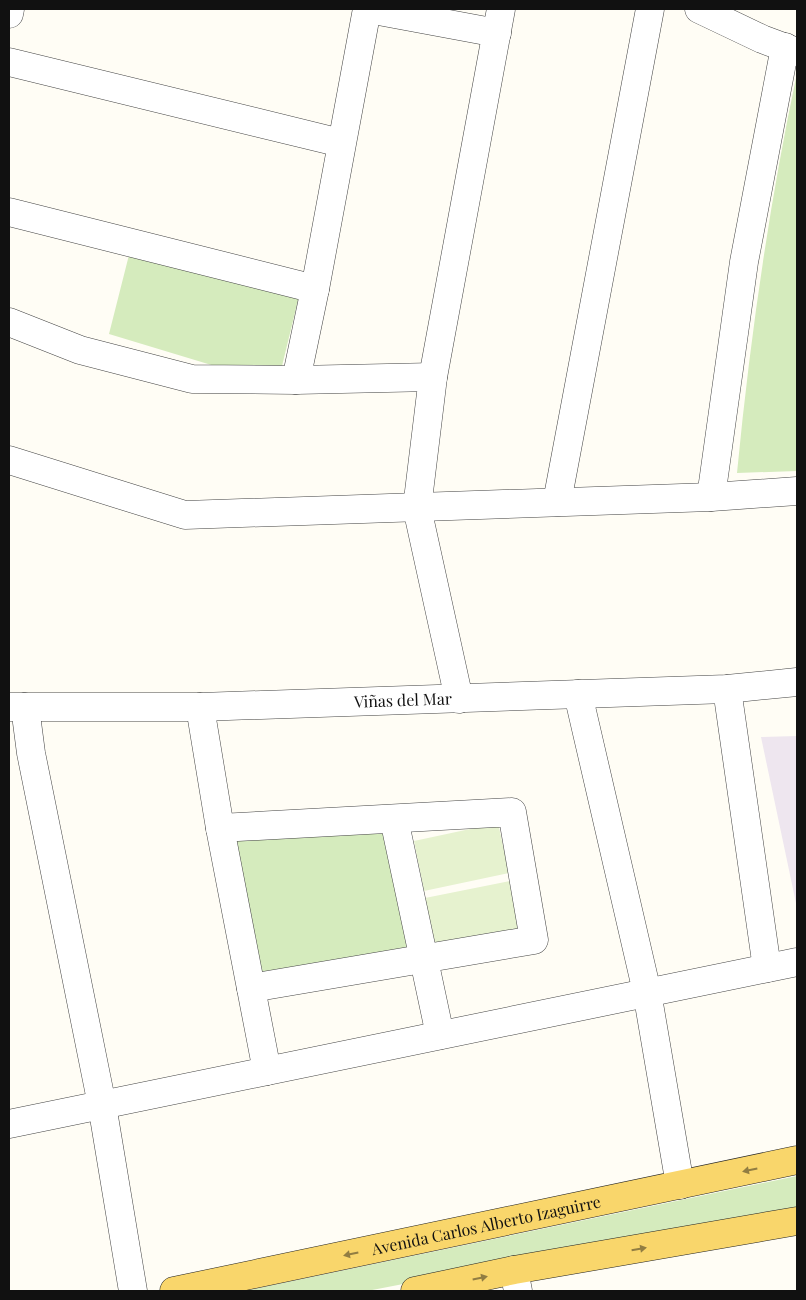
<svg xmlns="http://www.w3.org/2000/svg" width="806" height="1300" font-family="'Playfair Display',serif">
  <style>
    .industrial { fill: #eee6ef }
    .green { fill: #d5ebbd }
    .pitch { fill: #e6f2cf }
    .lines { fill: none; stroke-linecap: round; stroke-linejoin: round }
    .minor-casing { stroke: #444; stroke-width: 29 }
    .major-casing { stroke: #222; stroke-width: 29 }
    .minor { stroke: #fff; stroke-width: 28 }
    .major { stroke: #f9d66b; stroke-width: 28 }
    .oneway { fill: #917d42 }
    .labels { text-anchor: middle; stroke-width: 5; stroke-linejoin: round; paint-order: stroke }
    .street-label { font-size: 16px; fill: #111; stroke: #fff }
  </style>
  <rect width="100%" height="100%" fill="#fffdf5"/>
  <path class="industrial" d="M797,736V908L761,737Z"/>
  <path class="green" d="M797,73V471L737,473C750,339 769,205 797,73Z
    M130,251L300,292L282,366L258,370L218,367L109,334Z
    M388,821L417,953L261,980L234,830Z
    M797,1176V1208L367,1291H244Z"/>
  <path class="pitch" d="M498,823L509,873L424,891L414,841Z
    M510,881L520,931L436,949L425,898Z"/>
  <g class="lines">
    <defs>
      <g id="minor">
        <path d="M368,9L497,33"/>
        <path d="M699,9L762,39L797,52"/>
        <path d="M9,14L10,9"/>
        <path d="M9,62L341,143"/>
        <path d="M9,212L315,289"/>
        <path d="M9,322L80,350L192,379L296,380L433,377"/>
        <path d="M296,380L315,289L367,9"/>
        <path d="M9,460L185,515L711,497L797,491"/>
        <path d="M711,497L744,262L785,47"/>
        <path d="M557,502L650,9"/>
        <path d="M727,689L767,968"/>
        <path d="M578,694L647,992L680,1185"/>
        <path d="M459,699L417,508L433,377L501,9"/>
        <path id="s1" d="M9,707H200L727,689L797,682"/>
        <path d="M25,707L31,753L102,1105L133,1291"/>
        <path d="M200,707L220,828L267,1071"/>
        <path d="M394,819L440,1035"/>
        <path d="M220,828L512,812L534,940L251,988"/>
        <path d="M9,1124L797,962"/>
        <path d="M514,1270L518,1291"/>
      </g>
      <g id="major">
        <path id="s2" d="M174,1291L797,1160"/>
        <path d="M415,1291L514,1270L797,1221"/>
      </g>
    </defs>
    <use href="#minor" class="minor-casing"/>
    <use href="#major" class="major-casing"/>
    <use href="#minor" class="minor"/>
    <use href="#major" class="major"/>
  </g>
  <defs><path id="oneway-solid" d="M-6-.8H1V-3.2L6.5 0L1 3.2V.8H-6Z" transform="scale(1.25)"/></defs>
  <g class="oneway">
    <use href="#oneway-solid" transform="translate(750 1170) rotate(168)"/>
    <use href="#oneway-solid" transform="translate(639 1249) rotate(-10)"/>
    <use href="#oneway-solid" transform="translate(351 1254) rotate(168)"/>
    <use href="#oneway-solid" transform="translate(480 1278) rotate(-12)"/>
  </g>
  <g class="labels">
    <g class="street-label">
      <text dy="6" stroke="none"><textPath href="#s1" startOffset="394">Viñas del Mar</textPath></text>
      <text dy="6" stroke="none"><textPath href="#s2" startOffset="319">Avenida Carlos Alberto Izaguirre</textPath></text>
    </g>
  </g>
  <rect width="806" height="1300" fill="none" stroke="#111111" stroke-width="20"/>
</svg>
